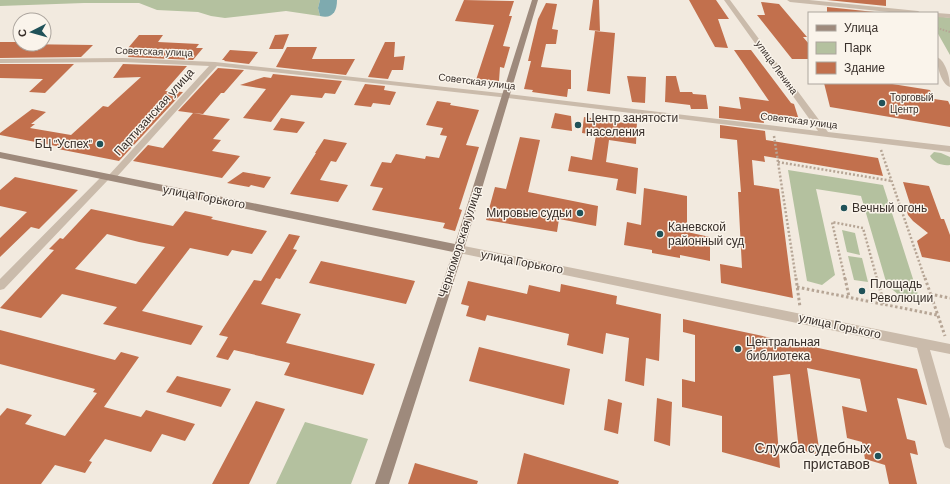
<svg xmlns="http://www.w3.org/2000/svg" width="950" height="484" font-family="Barlow,sans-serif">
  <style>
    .green { fill: #b4c19f }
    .water { fill: #7eaaaf }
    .building { fill: #c2704d; fill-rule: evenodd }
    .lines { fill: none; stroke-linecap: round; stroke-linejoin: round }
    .path-far2 { stroke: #b6a595; stroke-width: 2; stroke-dasharray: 1.5 1.5; stroke-linecap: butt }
    .path-far1 { stroke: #b6a595; stroke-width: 2.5; stroke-dasharray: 2 2; stroke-linecap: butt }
    .path { stroke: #b6a595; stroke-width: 3; stroke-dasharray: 2.5 2.5; stroke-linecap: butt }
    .street { fill: #cabbab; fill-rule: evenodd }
    .secondary { fill: #9e8a7c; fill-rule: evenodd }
    .poi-dot { fill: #205259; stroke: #faf4eb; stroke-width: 1.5 }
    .labels { text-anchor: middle; stroke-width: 3; stroke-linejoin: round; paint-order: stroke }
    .far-street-label { font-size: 10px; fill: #382f2a; stroke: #faf4eb }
    .far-poi-label { font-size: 10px; fill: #382f2a; stroke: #faf4eb; text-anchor: start }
    .street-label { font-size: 12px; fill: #382f2a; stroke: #faf4eb }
    .poi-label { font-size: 12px; fill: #382f2a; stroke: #faf4eb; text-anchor: start }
    .near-poi-label { font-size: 14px; fill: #382f2a; stroke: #faf4eb; text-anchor: end }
  </style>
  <rect width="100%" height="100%" fill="#f2eadf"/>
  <path class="green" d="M0,0H320L318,8L320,16L286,11L225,18L211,16L198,12L157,10L139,3H84L0,6Z
    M937,16L950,18V55L937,32Z
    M934,152L941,153L950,157V165C942,166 934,163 930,156Z
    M788,170L883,185L921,304L906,301L887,285L861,196L816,189L835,275L822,285L807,281Z
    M842,230L855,233L860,255L847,252Z
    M848,256L862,258L868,282L854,280Z
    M305,422L368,439L351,484H276Z"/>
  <path class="water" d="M320,0H337C337,12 332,19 320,16L318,8Z"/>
  <path class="building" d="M464,0L514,1L509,16H512L503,46L510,47L504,68L500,67L499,81L476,80L494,25L455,21Z
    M593,0H599L600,31L589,30Z
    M689,0H716L729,19H718L728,48L715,47Z
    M827,0H886V6Z
    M761,2L779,4L807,37H803L809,44V59H792L757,15H765Z
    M546,3L557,4L552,29L558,30L556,44H546L541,67L571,70V89H568L567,97L532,92L533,90L524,89L531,61H528L531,48L538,19Z
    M827,7L884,13H827Z
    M595,31L615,33L610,94L587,91Z
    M289,34L283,49H269L275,35Z
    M139,35H163L158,42L199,44L196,48H203L193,60L128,57L129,54H123Z
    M0,42H20L17,44L93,45L81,57L0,58Z
    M385,42H395L394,57L405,56L403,70H392L388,79L368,77Z
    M287,47H317L312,59H355L346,75L276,67Z
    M230,50L258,52L249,64L224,61L225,60H222Z
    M734,50H751L791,103L794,104L799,120L763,116L764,123L719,118V106L741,109L739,97L769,101Z
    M0,64H74L45,93L29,92L43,79L0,78Z
    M123,64L187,66L165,91L183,92L119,161L58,149L61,147L0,135V133L32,109L46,112L31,124H35L30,128L71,135L103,106L108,107L141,77L113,78Z
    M218,68L244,70L224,93H221L203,114L193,113L230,119L213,139L221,140L212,151L240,156L222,178L133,161L148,145L163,148L193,113L178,111Z
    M273,74L342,81L335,94L325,93L322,98L291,95L271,122L243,118L266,89L240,85L264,77L271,78Z
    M627,76L646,77L645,103L632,102Z
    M666,76H676L680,92H692L693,94L706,95L708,109H691L690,105L665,102Z
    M824,83H886L930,90L934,99L948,101L950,105V127L830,107Z
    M365,84L385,86L384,90L396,92L390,105L373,103L371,107L354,105Z
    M437,101L451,103L450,105L479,110L466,145L479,147L459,209L462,210L455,231L443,228L445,223L372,210L383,188L370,186L382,162L391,163L396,154L425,159L426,156L439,158L447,136L440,135L443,128L426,125Z
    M555,113L571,116L572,131L551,128Z
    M584,117L625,123L626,119L637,121L636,144L609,140L606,162L638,168L636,194L616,190L618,179L568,171L571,156L592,160L596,135L582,133Z
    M281,118L305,122L297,133L273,130Z
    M720,125L765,131L766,140L878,158L883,176L764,156L765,162L752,160L754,185L779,189L793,298L721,283L720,264L742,268L738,192H741L737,140L720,138Z
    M520,137L540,140L528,192L598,206L596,226L559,219L557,232L486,220L495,187L506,189Z
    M324,139L347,143L336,162L331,161L320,180L348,185L338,202L290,194L316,153H315Z
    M243,172L271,177L264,188L251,185L249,187L227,183Z
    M15,177L78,190L39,229L31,227L0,257V238L27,212L0,206V190Z
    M903,182L929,186L941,219H944L950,235V262L922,257L917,241L928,233L913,221L908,215L905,205L911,207Z
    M644,188L687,196V232L710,237V261L680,255V258L652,253V250L624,245L627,222L641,225Z
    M91,209L173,226L185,211L213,217L211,219L267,231L252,254L232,250L228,256L190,248L142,311L203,326L191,345L103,324L117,307L62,294L41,318L0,308L54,250L49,249L60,238L63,239ZM107,234L139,242L165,247L136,284L75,269Z
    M289,234L300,236L293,249L297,250L280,279L276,278L261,304L301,314L286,343L375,364L363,395L284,375L290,363L234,350L228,360L216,357L228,337L219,335L254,280L261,281Z
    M321,261L415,281L406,304L309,283Z
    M468,281L527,294L529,285L560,292L561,284L617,296L616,304L661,314L659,361L646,358L644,386L625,381L629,338L606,333L603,354L567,345L569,334L487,315L485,321L466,316L469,306L461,304Z
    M683,319L917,369L927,405L897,398L907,439L915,441L918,455L910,453L917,484H889L885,465L865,459L862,442L847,438L842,406L867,412L860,379L807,368L820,455L799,450L790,374L773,376L780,468L722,452V416L682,407V379L695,382V335L683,332Z
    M0,330L115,360L121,352L139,357L104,407L141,417L146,410L195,424L185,441L162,434L151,452L105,439L89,461L92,462L85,473L55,465L41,484H0V416L7,408L32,415L25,424L65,436L97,393L93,392L95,389L0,364Z
    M479,347L570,369L564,405L469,381Z
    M177,376L231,389L221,407L166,392Z
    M657,398L672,402L670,446L654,441Z
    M608,399L622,403L618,434L604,430Z
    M256,401L285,409L249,484H212Z
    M524,453L619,481L618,484H517Z
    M415,463L478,481L477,484H408Z"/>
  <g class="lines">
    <path class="path-far2" d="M937,28L950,32"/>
    <path class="path-far1" d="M774,136L796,279
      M881,150L925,279
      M778,162L892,181
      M845,279L832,222L863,228L877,279"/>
    <path class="path" d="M796,278L800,307
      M845,278L849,297
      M877,278L884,304
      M925,278L945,336
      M797,287L937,315
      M930,294L950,298"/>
    <path class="street" d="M724,0H730L828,132L950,146V152L500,97L217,66L114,180H108L4,289L0,290V279L103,175H109L209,66L123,62L0,63V59L123,58L215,62L500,93L818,131Z
      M787,0H809L918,11L921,13H899L790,2Z
      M937,13L950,14V18L937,17Z
      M937,57C946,61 950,78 950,87C941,84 937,66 937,57Z
      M459,245L950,344V354L930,350L950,419V449L945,447L943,442L917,348L459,253L455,252L454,249L455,246Z"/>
    <path class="secondary" d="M532,0H538L464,249L389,484H375L453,252L0,158V152L455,244Z"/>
  </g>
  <g class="poi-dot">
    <circle cx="882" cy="103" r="4"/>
    <circle cx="578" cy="125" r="4"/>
    <circle cx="100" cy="144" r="4"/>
    <circle cx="844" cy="208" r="4"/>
    <circle cx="580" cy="213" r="4"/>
    <circle cx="660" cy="234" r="4"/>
    <circle cx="862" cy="291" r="4"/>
    <circle cx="738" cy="349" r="4"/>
    <circle cx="878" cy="456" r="4"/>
  </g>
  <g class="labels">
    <g class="far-street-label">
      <text transform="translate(154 51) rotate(2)" y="4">Советская улица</text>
      <text transform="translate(777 67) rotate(54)" y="4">улица Ленина</text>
      <text transform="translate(477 81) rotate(7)" y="4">Советская улица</text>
      <text transform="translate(799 120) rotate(7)" y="4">Советская улица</text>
    </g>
    <g class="far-poi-label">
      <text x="890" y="101">Торговый<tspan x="890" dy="12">Центр</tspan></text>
    </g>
    <g class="street-label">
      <text transform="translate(154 112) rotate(-48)" y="4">Партизанская улица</text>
      <text transform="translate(204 197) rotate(11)" y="4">улица Горького</text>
      <text transform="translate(460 242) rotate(-72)" y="4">Черноморская улица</text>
      <text transform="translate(522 262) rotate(11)" y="4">улица Горького</text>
      <text transform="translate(840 326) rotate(12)" y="4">улица Горького</text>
    </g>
    <g class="poi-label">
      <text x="586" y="122">Центр занятости<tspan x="586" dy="14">населения</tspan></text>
      <text x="92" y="148" text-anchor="end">БЦ "Успех"</text>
      <text x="852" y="212">Вечный огонь</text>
      <text x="572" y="217" text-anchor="end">Мировые судьи</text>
      <text x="668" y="231">Каневской<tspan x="668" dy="14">районный суд</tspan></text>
      <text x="870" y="288">Площадь<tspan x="870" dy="14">Революции</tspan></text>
      <text x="746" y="346">Центральная<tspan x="746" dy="14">библиотека</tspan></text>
    </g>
    <g class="near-poi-label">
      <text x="870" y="453">Служба судебных<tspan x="870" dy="16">приставов</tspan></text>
    </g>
  </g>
  <rect x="808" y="12" width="130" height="72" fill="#faf4eb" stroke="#aca59e"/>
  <rect x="816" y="25" width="20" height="6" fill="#9e8a7c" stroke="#aca59e"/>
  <text x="844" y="32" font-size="12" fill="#382f2a">Улица</text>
  <rect x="816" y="42" width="20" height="12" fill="#b4c19f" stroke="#aca59e"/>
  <text x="844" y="52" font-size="12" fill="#382f2a">Парк</text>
  <rect x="816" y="62" width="20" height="12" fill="#c2704d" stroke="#aca59e"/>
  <text x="844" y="72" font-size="12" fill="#382f2a">Здание</text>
  <g transform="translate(32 32) rotate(264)"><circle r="19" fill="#faf4eb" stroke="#aca59e"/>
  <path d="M0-3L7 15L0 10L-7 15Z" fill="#205259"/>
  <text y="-6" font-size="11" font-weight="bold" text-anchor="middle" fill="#382f2a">С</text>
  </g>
</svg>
